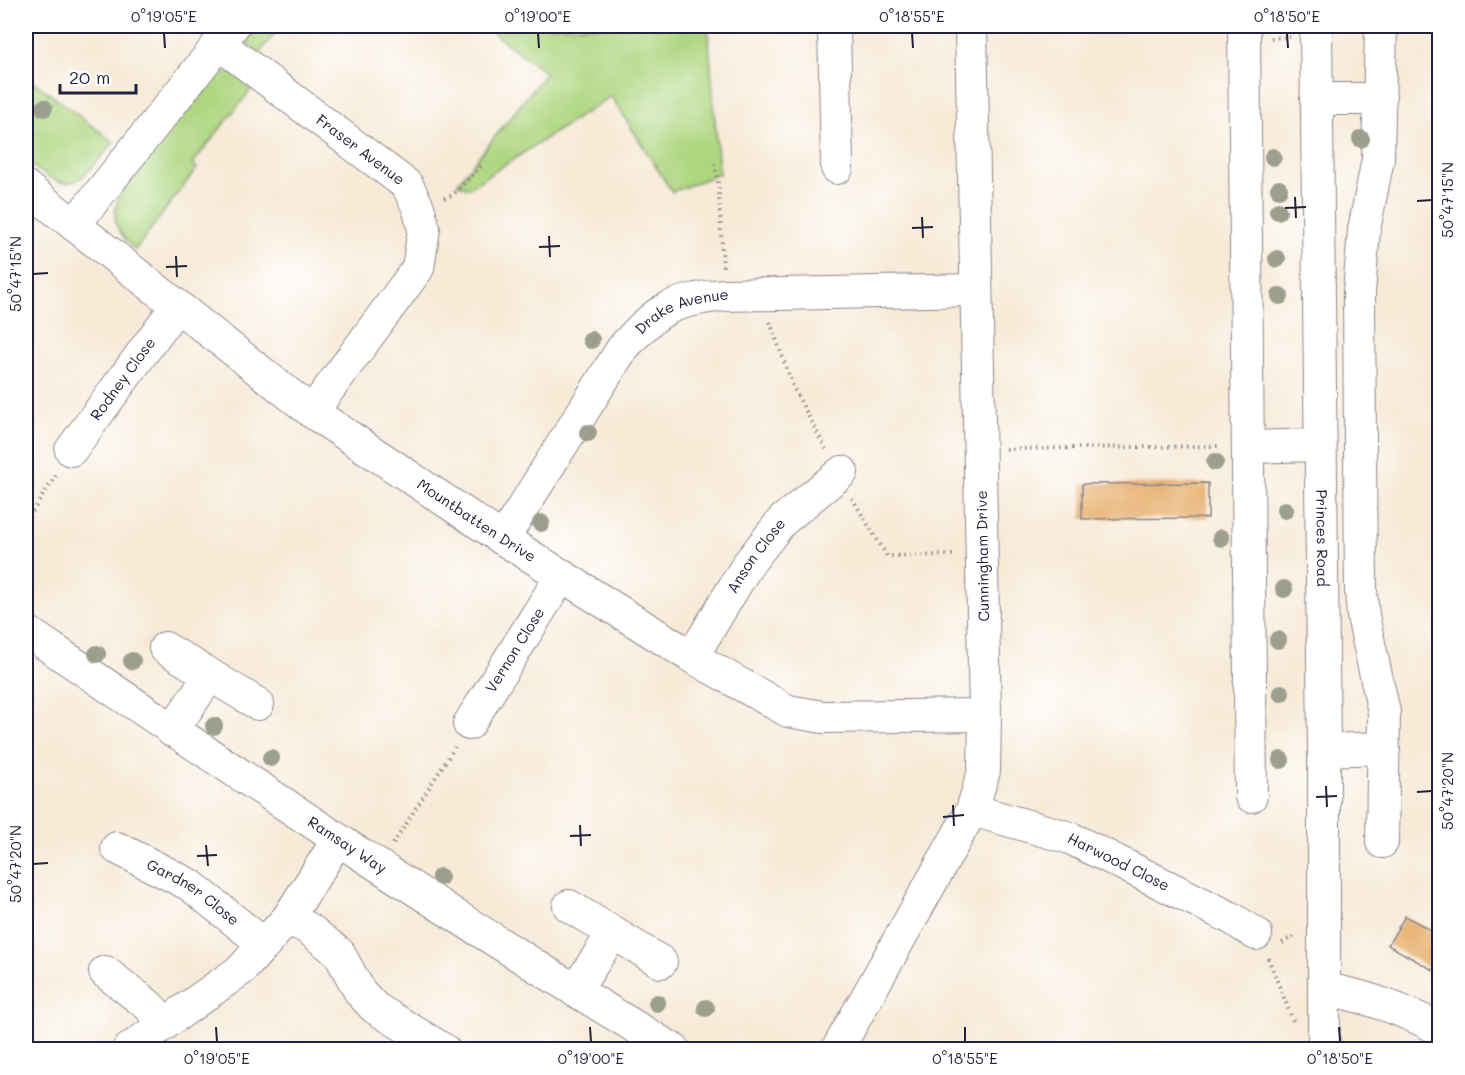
<svg xmlns="http://www.w3.org/2000/svg" width="1465" height="1075" font-family="Mali,sans-serif">
  <style>
    .green { fill: #aed680; stroke: #687c5e; stroke-width: 1.5 }
    .building { fill: #e6ac68 }
    .lines { fill: none; stroke-linecap: round; stroke-linejoin: round }
    .minor-casing { stroke: #8c8689; stroke-width: 34 }
    .path { stroke: #8c8689; stroke-width: 4; stroke-dasharray: 1.5 4.5; stroke-linecap: butt }
    .minor { stroke: #fff; stroke-width: 32 }
    .tree { fill: #9d9f8e }
    .ticks { fill: none; stroke: #22223b; stroke-width: 2 }
    .labels { text-anchor: middle; stroke-width: 6; stroke-linejoin: round; paint-order: stroke }
    .street-label { font-size: 15px; fill: #22223b; stroke: #fff }
    .neatline { fill: none; stroke: #22223b; stroke-width: 2 }
    .ticks-label { font-size: 15px; text-anchor: middle; fill: #22223b }
  </style>
  <rect width="100%" height="100%" fill="#fff"/>
  <filter id="ink" filterUnits="userSpaceOnUse"><feTurbulence type="fractalNoise" baseFrequency=".0167" numOctaves="2"/><feDisplacementMap in="SourceGraphic" scale="12" xChannelSelector="R" yChannelSelector="G"/><feConvolveMatrix kernelMatrix="1 2 1 2 8 2 1 2 1" color-interpolation-filters="sRGB"/></filter>
  <filter id="wash" filterUnits="userSpaceOnUse"><feTurbulence type="fractalNoise" baseFrequency=".008" numOctaves="4" result="noise"/><feDisplacementMap in="SourceGraphic" scale="24" xChannelSelector="R" yChannelSelector="G"/><feGaussianBlur stdDeviation="1.35" result="paint"/><feColorMatrix in="noise" values="0 0 0 0 0 0 0 0 0 0 0 0 0 0 0 0 0 1.4 0 .05"/><feComposite in="paint" operator="in"/></filter>
  <g filter="url(#wash)">
    <rect width="100%" height="100%" fill="#f7ead7"/>
    <path class="green" d="M243,26H280L259,54L241,38Z
      M484,26H708L719,174L672,192L611,96L469,188L457,184L546,73Z
      M232,72L254,86L192,164L197,168L135,250C114,229 109,217 122,190L214,73Z
      M26,76L114,142C78,183 74,199 26,161Z"/>
    <g id="blocks">
      <path class="building" d="M1208,483V518L1082,519V484Z
        M1405,916L1440,935V974L1388,945Z"/>
    </g>
  </g>
  <g filter="url(#ink)">
    <use href="#blocks" fill-opacity="0" stroke="#8c8689" stroke-width="1.5"/>
    <g class="lines">
      <defs>
        <g id="minor">
          <path d="M834,26L837,168"/>
          <path d="M1244,26L1251,796"/>
          <path id="s1" d="M1316,26L1324,750V1050"/>
          <path d="M1381,26L1378,159L1364,230L1359,293L1361,591L1363,616L1384,712L1382,842"/>
          <path id="s2" d="M218,43L407,185L418,207L424,229L418,268L312,412"/>
          <path d="M1316,99H1380"/>
          <path id="s3" d="M26,187L312,412L503,539L692,657L788,711L823,717L985,715"/>
          <path d="M74,225L233,26"/>
          <path d="M1249,447L1319,445"/>
          <path id="s4" d="M71,450L176,307"/>
          <path id="s5" d="M503,539L622,349C658,308 671,301 724,295L976,290"/>
          <path id="s6" d="M26,631C240,775 451,918 674,1050"/>
          <path d="M165,648L258,704"/>
          <path id="s7" d="M692,657L748,564L782,521L842,472"/>
          <path id="s8" d="M469,724L562,575"/>
          <path d="M172,731L210,675"/>
          <path d="M1324,750L1384,748"/>
          <path id="s9" d="M972,810L1070,838L1231,918L1256,934"/>
          <path id="s10" d="M117,848L190,885L265,945"/>
          <path d="M569,906L661,962"/>
          <path d="M288,918L309,929L339,953L360,992L375,1008L444,1050"/>
          <path d="M105,972L148,1005L164,1023"/>
          <path d="M1324,989C1367,996 1402,1009 1440,1029"/>
          <path d="M575,991L613,933"/>
          <path d="M128,1050L242,969L288,918L337,841"/>
          <path d="M837,1050L972,810L984,771L985,715L971,26"/>
        </g>
      </defs>
      <use href="#minor" class="minor-casing"/>
      <path class="path" d="M1271,38L1290,37
        M714,164L718,178L723,267
        M444,198L453,195L483,164
        M770,322L794,389L826,449
        M1006,449L1220,446
        M852,498L887,556L955,555
        M26,522L58,472
        M393,844L455,747
        M1282,943L1296,935
        M1268,958L1294,1023"/>
      <use href="#minor" class="minor"/>
    </g>
    <g class="tree">
      <circle cx="44" cy="108" r="9"/>
      <circle cx="1361" cy="139" r="9"/>
      <circle cx="1273" cy="157" r="9"/>
      <circle cx="1279" cy="189" r="9"/>
      <circle cx="1278" cy="211" r="9"/>
      <circle cx="1277" cy="259" r="9"/>
      <circle cx="1280" cy="296" r="9"/>
      <circle cx="591" cy="340" r="9"/>
      <circle cx="588" cy="433" r="9"/>
      <circle cx="1215" cy="462" r="9"/>
      <circle cx="1285" cy="510" r="9"/>
      <circle cx="541" cy="523" r="9"/>
      <circle cx="1221" cy="538" r="9"/>
      <circle cx="1284" cy="589" r="9"/>
      <circle cx="1278" cy="640" r="9"/>
      <circle cx="97" cy="654" r="9"/>
      <circle cx="132" cy="661" r="9"/>
      <circle cx="1281" cy="693" r="9"/>
      <circle cx="214" cy="726" r="9"/>
      <circle cx="271" cy="758" r="9"/>
      <circle cx="1281" cy="760" r="9"/>
      <circle cx="440" cy="877" r="9"/>
      <circle cx="657" cy="1003" r="9"/>
      <circle cx="706" cy="1008" r="9"/>
    </g>
  </g>
  <path class="ticks" d="M164,33L165,48M538,33L539,48M912,33L913,48M1287,33L1288,48M1295,197L1296,218M1417,201L1432,200M1285,208L1306,207M922,217L923,238M912,228L933,227M549,236L550,257M539,247L560,246M176,256L177,277M166,267L187,266M33,274L48,273M1326,786L1327,807M1417,792L1432,791M1316,797L1337,796M953,805L954,826M943,817L964,815M580,825L581,846M570,836L591,835M206,845L208,866M197,856L217,855M33,864L48,863M216,1027L217,1042M590,1027L591,1042M965,1027V1042M1339,1027L1340,1042"/>
  <g class="labels">
    <g class="street-label">
      <text dy="5" stroke="none"><textPath href="#s2" startOffset="178">Fraser Avenue</textPath></text>
      <text dy="5" stroke="none"><textPath href="#s5" startOffset="298">Drake Avenue</textPath></text>
      <text dy="5" stroke="none"><textPath href="#s4" startOffset="88">Rodney Close</textPath></text>
      <text dy="5" stroke="none"><textPath href="#s3" startOffset="561">Mountbatten Drive</textPath></text>
      <text dy="5" stroke="none"><textPath href="#s1" startOffset="512">Princes Road</textPath></text>
      <text transform="translate(983 556) rotate(-91)" y="5">Cunningham Drive</text>
      <text dy="5" stroke="none"><textPath href="#s7" startOffset="120">Anson Close</textPath></text>
      <text dy="5" stroke="none"><textPath href="#s8" startOffset="87">Vernon Close</textPath></text>
      <text dy="5" stroke="none"><textPath href="#s6" startOffset="386">Ramsay Way</textPath></text>
      <text dy="5" stroke="none"><textPath href="#s9" startOffset="156">Harwood Close</textPath></text>
      <text dy="5" stroke="none"><textPath href="#s10" startOffset="88">Gardner Close</textPath></text>
    </g>
  </g>
  <rect width="1465" height="1075" fill="none" stroke="#fff" stroke-width="66"/>
  <path d="M60 84v9h76v-9" fill="none" stroke="#22223b" stroke-width="3"/>
  <text x="69" y="84" font-size="18" fill="#22223b" stroke="#ffffff" stroke-width="4.5" paint-order="stroke">20 m</text>
  <rect x="33" y="33" width="1399" height="1009" class="neatline"/>
  <g class="ticks-label">
    <text x="164" y="22">0°19'05"E</text>
    <text x="538" y="22">0°19'00"E</text>
    <text x="912" y="22">0°18'55"E</text>
    <text x="1287" y="22">0°18'50"E</text>
    <text transform="translate(1448 200) rotate(-90)" y="5">50°47'15"N</text>
    <text transform="translate(16 274) rotate(-90)" y="5">50°47'15"N</text>
    <text transform="translate(1448 791) rotate(-90)" y="5">50°47'20"N</text>
    <text transform="translate(16 864) rotate(-90)" y="5">50°47'20"N</text>
    <text x="217" y="1064">0°19'05"E</text>
    <text x="591" y="1064">0°19'00"E</text>
    <text x="965" y="1064">0°18'55"E</text>
    <text x="1340" y="1064">0°18'50"E</text>
  </g>
</svg>
